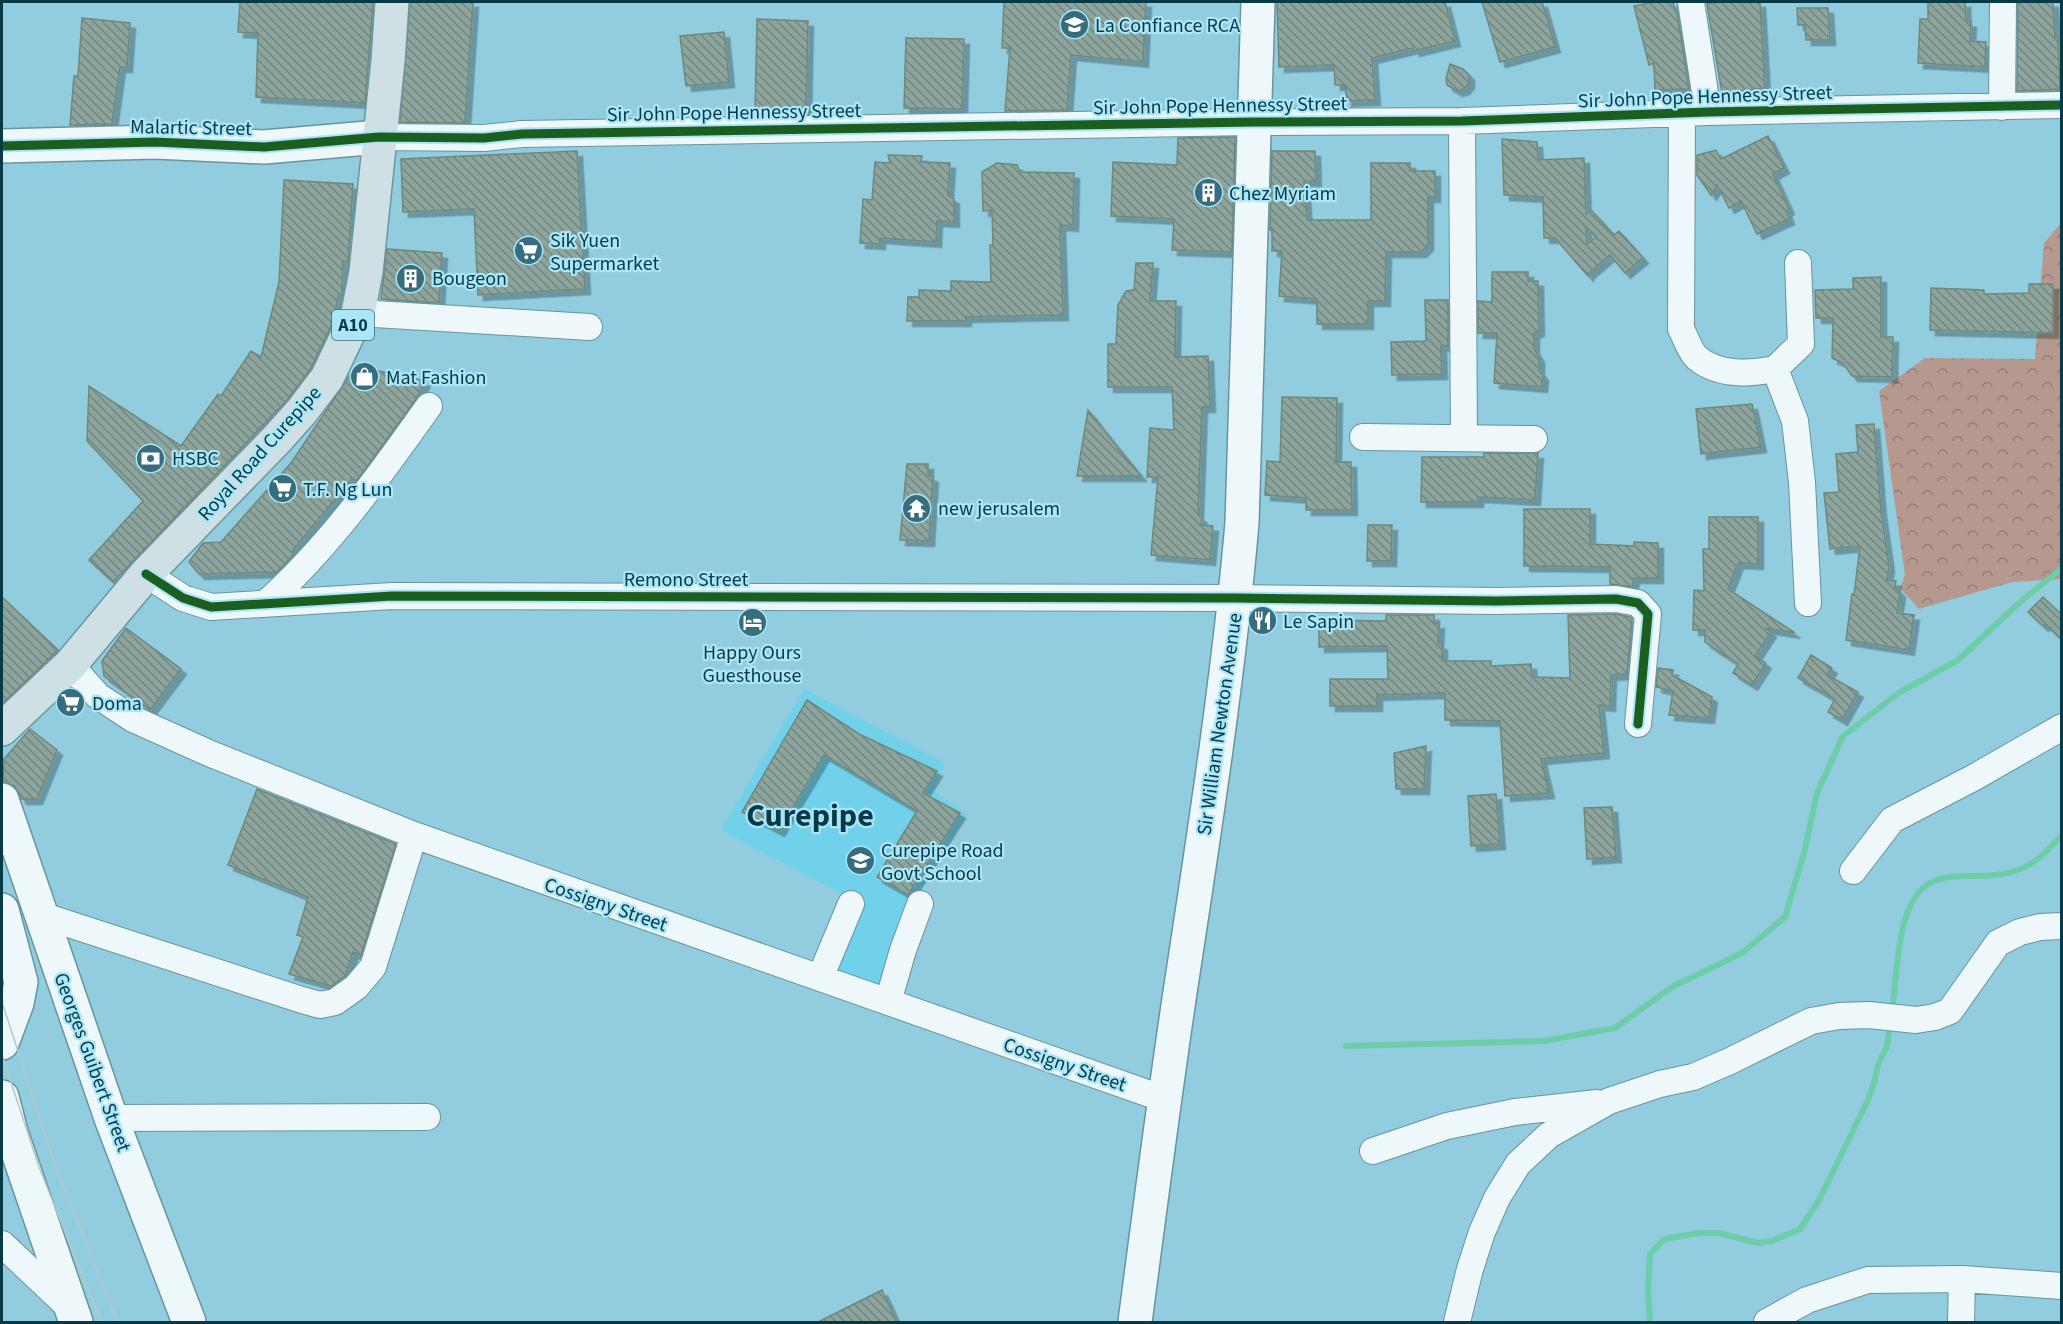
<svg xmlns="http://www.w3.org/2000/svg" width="2063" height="1324" font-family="'Source Sans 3',sans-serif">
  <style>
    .built { fill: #71d1eb }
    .forest { fill: url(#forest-crowns) }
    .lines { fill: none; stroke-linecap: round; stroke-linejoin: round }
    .stream { stroke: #6dcda9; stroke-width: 6 }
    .building { fill: url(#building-back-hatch); stroke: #70887b; stroke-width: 1.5; fill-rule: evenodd; filter: url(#shadow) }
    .street-casing { stroke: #6794a0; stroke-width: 28 }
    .secondary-casing { stroke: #6794a0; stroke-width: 36 }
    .primary-casing { stroke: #6a96a2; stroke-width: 36 }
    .street { stroke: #eef8fa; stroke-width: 26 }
    .secondary { stroke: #eef8fa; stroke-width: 33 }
    .primary { stroke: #cfe0e4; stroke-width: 33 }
    .tram { stroke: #b5c7cc; stroke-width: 1.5 }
    .cycleway-casing { stroke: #aae6f8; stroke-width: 13 }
    .cycleway { stroke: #1b5e20; stroke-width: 9 }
    .labels { text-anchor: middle; stroke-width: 4.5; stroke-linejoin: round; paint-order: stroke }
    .shield { fill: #aae6f8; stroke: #386e7c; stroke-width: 1.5 }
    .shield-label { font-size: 18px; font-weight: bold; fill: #073a47 }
    .poi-label { font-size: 20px; fill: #073a47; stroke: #aae6f8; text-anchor: start }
    .street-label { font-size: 20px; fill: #073a47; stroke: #aae6f8 }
    .town-label { font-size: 32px; font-weight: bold; fill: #073a47; stroke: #aae6f8 }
  </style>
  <defs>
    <pattern id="forest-crowns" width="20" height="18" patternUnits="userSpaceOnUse" patternTransform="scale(1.5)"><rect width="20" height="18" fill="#b5998f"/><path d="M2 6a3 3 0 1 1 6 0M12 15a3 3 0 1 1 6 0" fill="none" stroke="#917e77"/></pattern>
    <pattern id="building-back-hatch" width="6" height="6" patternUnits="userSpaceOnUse" patternTransform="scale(1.5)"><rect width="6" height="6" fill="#8ea59d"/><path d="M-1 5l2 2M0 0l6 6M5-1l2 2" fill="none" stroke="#728782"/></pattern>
    <filter id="shadow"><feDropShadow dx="5.5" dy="5.5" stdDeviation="0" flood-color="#0004"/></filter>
  </defs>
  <rect width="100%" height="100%" fill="#91cdde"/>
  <path class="built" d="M804,689L945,763L933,791L966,814L913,907L884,994L827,975L858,899L840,893L721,830Z"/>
  <path class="forest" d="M2061,223V579L2012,582L1919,609L1900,588L1905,575L1879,391L1925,358L2035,359L2044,243Z"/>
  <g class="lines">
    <path class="stream" d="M1892,1011C1896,980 1897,940 1908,911C1928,859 1973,885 2015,871C2035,865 2048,850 2062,835
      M1346,1046L1544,1041L1615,1028L1672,987L1742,953L1785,917L1804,853L1817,793L1843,736L1900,692L1958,660L2019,603L2062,568
      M1650,1322L1648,1291L1650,1254L1664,1239L1699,1233H1718L1758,1243L1772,1241L1800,1229L1819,1200L1868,1100L1874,1083L1878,1065L1887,1046L1890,1024"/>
  </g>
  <path class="building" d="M240,2H373L365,103L256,97L258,33L238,32Z
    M410,2H473L465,123L400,122Z
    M1004,2H1146L1143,62L1071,55L1067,110L1005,111L1010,48H1002Z
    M1277,2H1445L1455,41L1414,51L1413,48L1372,58L1375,100L1346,101V85H1335L1334,65L1279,67Z
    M1482,2H1542L1555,47L1500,62Z
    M1654,2H1673L1676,13H1677L1689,89L1655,90L1654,63L1649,65L1634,6Z
    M1717,2H1760L1765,88L1722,93L1707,4Z
    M1928,2H1965L1966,21L1971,22L1970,41L1986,42L1985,67L1918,63L1920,19H1928Z
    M2018,2H2053L2055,37H2058L2060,89L2017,91Z
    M1797,8H1828L1830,40H1806L1805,25H1798Z
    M82,18L130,23L127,67H120L112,124L70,125L74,76H78Z
    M757,19L808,21L806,114L755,113Z
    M724,32L729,82L686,86L680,36Z
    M906,38L964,39L962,109L904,108Z
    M1450,64L1463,69L1469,75V83L1464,89L1457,91L1447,85L1446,78Z
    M1768,136L1784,168L1773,174L1789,209L1786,211L1789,219L1757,234L1741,201L1729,208L1717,185L1711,195L1697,175V155L1716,150L1721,159Z
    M1235,137L1232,252L1172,250L1174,219L1111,216L1113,162L1177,165L1178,138Z
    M1502,139L1537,142L1538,160L1584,158L1586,214L1591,210L1614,235L1619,231L1643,258L1625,273L1610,255L1588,274V276L1555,238H1544L1543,197L1504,195ZM1586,227L1596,237L1587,244Z
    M577,151L585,289L478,295L474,209L403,212L401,159Z
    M1272,151H1315L1316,181H1304L1307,220H1371V163H1410V171H1435V197H1428V245L1421,252H1386L1385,301H1368V324H1317V299L1279,296L1282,251H1272V230H1270Z
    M888,155L922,156L921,162L950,163L948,195L954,199V222L937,221L936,242L880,238V244L860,243L863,199L872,200L875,162L890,163Z
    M997,163L1017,165L1020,172L1074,173L1073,226L1060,225L1063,315L966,317V321H907L908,297H919V290L951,291V281L991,282L990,245H993L992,210L983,211L982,172Z
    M284,180L353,184L348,262L343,261L342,295L339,294L332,324L311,368L288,399L113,582L89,560L143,501L87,441L89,386L181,446L218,394L221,396L251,351L261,357L279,282Z
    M387,249L442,253L439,303L381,299Z
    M1136,263H1153L1150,301H1176L1175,357L1208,356L1210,407H1202L1198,515L1202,518L1201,525L1213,526L1210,560L1151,555L1158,477H1147L1150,428L1174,430L1172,387H1108V344H1116L1118,305L1126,291L1134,290Z
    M1492,272H1528V281H1538L1539,331L1534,333V349L1539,357V370L1543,376L1542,387L1494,383L1497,333H1478V301L1492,302Z
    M1881,277V337H1893L1892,377L1852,376L1843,363L1832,358L1833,318H1816L1815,290L1853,289V278Z
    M2029,284H2053V333L1930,330L1931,288L1984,290V294L2029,293Z
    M1425,300H1448V346H1441L1442,374L1392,375L1391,342L1426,341Z
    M356,366L425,381L416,399L361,475L356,481L352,479L293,550V555L277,572L199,574L189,562L203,543L221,542L291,463Z
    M1282,397L1337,398L1336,462H1351L1352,510H1306V498L1265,495L1267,461L1280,462Z
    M1752,404L1761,447L1701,454L1696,409Z
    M1088,410L1118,448L1141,476H1077Z
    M1874,424L1881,511L1889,566L1887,580L1896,581L1895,587L1900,592L1897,613L1914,615L1909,650L1846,640L1852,594L1854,595L1860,546L1830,549L1824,493L1839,492L1836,454L1858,452L1856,425Z
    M1484,453H1538L1535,500L1478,497V502H1421L1422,457H1484Z
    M907,464H928V475L933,477L929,541L900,540Z
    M1524,509H1590V544L1634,546V542L1658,543V578H1634L1632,587L1610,584V567L1524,566Z
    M1709,517H1758V564L1738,563L1728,589L1795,633L1765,628L1771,632L1755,656L1766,663L1752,685L1733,673L1738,664L1705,642V630H1693L1694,590L1704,591L1703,549H1709Z
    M1368,525H1392L1391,561H1367Z
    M2,597L58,650L2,704Z
    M2043,597L2061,614V639L2045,624L2043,626L2028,612Z
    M1615,614L1630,617L1632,619L1627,674L1611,675L1610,706L1599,705L1604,753L1541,759L1549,793L1505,796L1500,721L1445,720V693L1377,695V706H1330V679H1388L1387,646L1319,647V620L1386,621V615H1434V624L1439,623L1438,643L1442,645V661H1491V666L1531,664L1532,677L1570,678L1568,615Z
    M126,628L181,669L150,710L104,676L102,661Z
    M1811,655L1832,668L1827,675L1858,692L1842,720L1828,712L1835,699L1798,678Z
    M1658,668L1673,670L1672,675L1712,697L1709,718L1669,715L1673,691L1656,687Z
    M807,700L859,734L937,771L923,793L960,813L908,895L877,877L917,811L824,755L779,831L742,812Z
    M30,729L57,750L37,799H21L15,786L3,782L4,759Z
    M1426,746L1424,789H1396L1394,753Z
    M257,789L396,844L361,955L353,952L345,976L331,986L289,974L303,937L297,935L308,897L228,865Z
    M1496,794L1500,844L1471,846L1468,796Z
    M1612,807L1616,857L1587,859L1584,808Z
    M882,1290L897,1323H816Z"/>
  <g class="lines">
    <defs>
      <path id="street" d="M1691,2L1708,112
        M2002,107L2003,2
        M1682,114L1681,329C1686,338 1690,352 1697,358C1719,376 1749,374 1775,369L1795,421L1802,482L1808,603
        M1462,121L1464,438
        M379,137L484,138L522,134L1253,122L1462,121L1708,112L2062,105
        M358,313L589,327
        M1775,369L1801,344L1798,263
        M1363,437L1534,439
        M146,574L183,598L211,607L392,596L1236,598L1496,601L1616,599L1638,603L1648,614L1638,724
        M265,604C329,547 380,475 429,406
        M70,665L98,696L133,719L211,754L414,835L1164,1099
        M1853,871L1892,820L1973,778L2062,727
        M41,915L302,1000L320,1005L335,1002L356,987L373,967L414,835
        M820,978L851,904
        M888,1002L903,950L920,904
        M111,1118L427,1117
        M1373,1151L1447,1126L1515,1112L1597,1103
        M2,1244L71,1309
        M1457,1322L1470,1269L1482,1232L1497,1198L1518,1164L1549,1135L1609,1101L1660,1084L1693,1077L1730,1061L1811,1021L1839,1016L1869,1015L1916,1020L1935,1017L1950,1011L1998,943L2020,932L2040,927L2062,926
        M1767,1322L1807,1300L1868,1280L1962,1279L2062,1286
        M1961,1322L1962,1279"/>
      <path id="secondary" d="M2,146L155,142L264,147L379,137
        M2,800L111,1118L189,1322
        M2,910L21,982L17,1003L2,1043
        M2,1097L11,1132L76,1322
        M1135,1322C1149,1215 1163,1107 1179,999C1203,841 1228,683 1242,523L1258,2"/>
      <path id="primary" d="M2,729L70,665L146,574L277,439L302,411L327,378L358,313L366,272L388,61L392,2"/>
    </defs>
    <use href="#street" class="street-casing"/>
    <use href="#secondary" class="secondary-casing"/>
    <use href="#primary" class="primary-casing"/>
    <use href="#street" class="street"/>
    <use href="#secondary" class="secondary"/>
    <use href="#primary" class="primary"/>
    <path class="tram" d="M2,1002L54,1162L117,1322
      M2,1055L39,1167L101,1322"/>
    <defs>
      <path id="cycleway" d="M2,146L155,142L264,147L379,137L484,138L522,134L1253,122L1462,121L1708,112L2062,105
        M146,574L183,598L211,607L392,596L1236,598L1496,601L1616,599L1638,603L1648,614L1638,724"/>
    </defs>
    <use href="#cycleway" class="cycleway-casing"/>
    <use href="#cycleway" class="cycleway"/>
  </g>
  <defs>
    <symbol id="school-disc" viewBox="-11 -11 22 22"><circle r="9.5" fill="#376d7c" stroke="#aae6f8"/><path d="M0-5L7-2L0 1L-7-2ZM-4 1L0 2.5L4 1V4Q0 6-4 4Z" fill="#fff"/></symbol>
    <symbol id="building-disc" viewBox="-11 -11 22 22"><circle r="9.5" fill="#376d7c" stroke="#aae6f8"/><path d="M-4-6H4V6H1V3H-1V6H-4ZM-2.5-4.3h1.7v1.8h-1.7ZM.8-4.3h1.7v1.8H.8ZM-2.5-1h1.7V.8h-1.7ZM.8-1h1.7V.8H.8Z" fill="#fff"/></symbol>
    <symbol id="supermarket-disc" viewBox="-11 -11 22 22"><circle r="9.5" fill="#376d7c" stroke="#aae6f8"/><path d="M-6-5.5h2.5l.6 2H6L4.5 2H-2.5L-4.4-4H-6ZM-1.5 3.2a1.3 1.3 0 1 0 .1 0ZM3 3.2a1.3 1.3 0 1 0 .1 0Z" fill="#fff"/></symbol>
    <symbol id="shop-disc" viewBox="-11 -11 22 22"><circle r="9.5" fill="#376d7c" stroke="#aae6f8"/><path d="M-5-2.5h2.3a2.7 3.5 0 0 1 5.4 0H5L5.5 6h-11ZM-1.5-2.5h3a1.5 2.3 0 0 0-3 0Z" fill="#fff"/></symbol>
    <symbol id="bank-disc" viewBox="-11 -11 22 22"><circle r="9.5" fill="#376d7c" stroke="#aae6f8"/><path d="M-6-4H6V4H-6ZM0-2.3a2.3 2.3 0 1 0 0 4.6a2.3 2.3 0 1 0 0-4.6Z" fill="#fff"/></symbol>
    <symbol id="temple-disc" viewBox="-11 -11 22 22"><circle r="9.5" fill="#376d7c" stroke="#aae6f8"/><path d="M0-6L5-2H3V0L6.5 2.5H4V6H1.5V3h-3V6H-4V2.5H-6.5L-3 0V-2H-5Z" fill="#fff"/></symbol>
    <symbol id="restaurant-disc" viewBox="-11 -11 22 22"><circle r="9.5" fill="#376d7c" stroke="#aae6f8"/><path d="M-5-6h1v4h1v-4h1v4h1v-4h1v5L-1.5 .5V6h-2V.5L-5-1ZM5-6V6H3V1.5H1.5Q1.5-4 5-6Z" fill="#fff"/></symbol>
    <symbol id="hotel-disc" viewBox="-11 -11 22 22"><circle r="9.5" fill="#376d7c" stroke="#aae6f8"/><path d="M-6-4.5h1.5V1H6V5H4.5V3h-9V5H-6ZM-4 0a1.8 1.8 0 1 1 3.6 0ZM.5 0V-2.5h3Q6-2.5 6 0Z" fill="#fff"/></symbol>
  </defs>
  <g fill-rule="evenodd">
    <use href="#school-disc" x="1058" y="8" width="33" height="33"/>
    <use href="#building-disc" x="1192" y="176" width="33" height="33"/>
    <use href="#supermarket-disc" x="512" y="234" width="33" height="33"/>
    <use href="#building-disc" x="394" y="262" width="33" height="33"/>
    <use href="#shop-disc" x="348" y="360" width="33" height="33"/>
    <use href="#bank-disc" x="134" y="442" width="33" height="33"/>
    <use href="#supermarket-disc" x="266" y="472" width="33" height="33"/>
    <use href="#temple-disc" x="900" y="492" width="33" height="33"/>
    <use href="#restaurant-disc" x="1246" y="604" width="33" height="33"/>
    <use href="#hotel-disc" x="736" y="606" width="33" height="33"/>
    <use href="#supermarket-disc" x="54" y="686" width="33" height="33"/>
    <use href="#school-disc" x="844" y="844" width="33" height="33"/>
  </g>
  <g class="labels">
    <rect class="shield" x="332" y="310" width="42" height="30" rx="4.5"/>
    <g class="shield-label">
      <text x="353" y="331">A10</text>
    </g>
    <g class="poi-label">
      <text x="1095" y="32">La Confiance RCA</text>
      <text x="1229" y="200">Chez Myriam</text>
      <text x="550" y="247">Sik Yuen<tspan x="550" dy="23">Supermarket</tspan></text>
      <text x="432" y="285">Bougeon</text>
      <text x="386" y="384">Mat Fashion</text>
      <text x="172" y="465">HSBC</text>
      <text x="303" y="496">T.F. Ng Lun</text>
      <text x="938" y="515">new jerusalem</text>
      <text x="1283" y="628">Le Sapin</text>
      <text x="752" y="659" text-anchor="middle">Happy Ours<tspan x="752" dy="23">Guesthouse</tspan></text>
      <text x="92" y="710">Doma</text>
      <text x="881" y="857">Curepipe Road<tspan x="881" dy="23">Govt School</tspan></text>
    </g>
    <g class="street-label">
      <text transform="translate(1705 96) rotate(-2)" y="7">Sir John Pope Hennessy Street</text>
      <text transform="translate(1220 105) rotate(-1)" y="7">Sir John Pope Hennessy Street</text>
      <text transform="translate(734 112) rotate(-1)" y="7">Sir John Pope Hennessy Street</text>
      <text transform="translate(191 127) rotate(1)" y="7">Malartic Street</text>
      <text transform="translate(259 453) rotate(-48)" y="7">Royal Road Curepipe</text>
      <text x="686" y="586">Remono Street</text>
      <text transform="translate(1219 724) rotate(-82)" y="7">Sir William Newton Avenue</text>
      <text transform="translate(606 904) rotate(19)" y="7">Cossigny Street</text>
      <text transform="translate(93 1062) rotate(70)" y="7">Georges Guibert Street</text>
      <text transform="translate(1065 1064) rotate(19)" y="7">Cossigny Street</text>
    </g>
    <g class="town-label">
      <text x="810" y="826">Curepipe</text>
    </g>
  </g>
  <rect width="2063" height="1324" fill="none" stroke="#073a47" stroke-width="6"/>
</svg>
